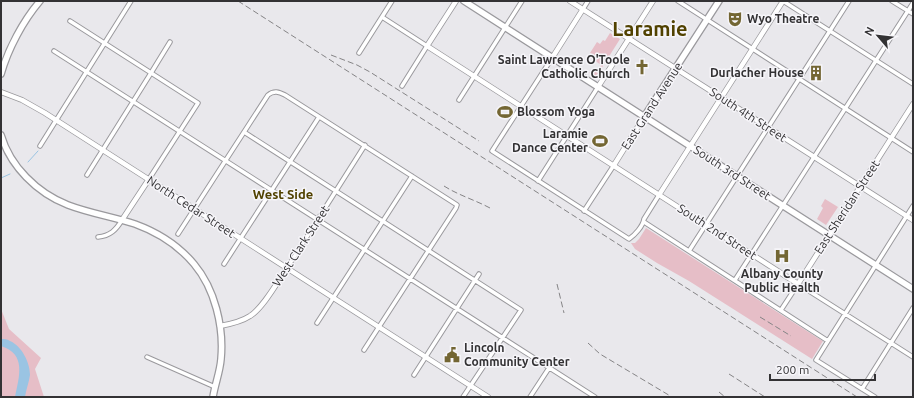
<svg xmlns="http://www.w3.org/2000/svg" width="914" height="398" font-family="Ubuntu,sans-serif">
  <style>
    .green { fill: #e6bec7 }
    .water { fill: #9ac4e3 }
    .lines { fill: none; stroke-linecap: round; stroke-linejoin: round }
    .stream { stroke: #9ac4e3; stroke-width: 1 }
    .minor-casing { stroke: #9a999d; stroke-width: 5.5 }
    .tertiary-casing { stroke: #9a999d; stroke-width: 6 }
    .primary-casing { stroke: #9a999d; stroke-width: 8 }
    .minor { stroke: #fff; stroke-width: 3.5 }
    .tertiary { stroke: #fff; stroke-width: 4.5 }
    .primary { stroke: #fff; stroke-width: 5.5 }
    .rail { stroke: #858486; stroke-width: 1; stroke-dasharray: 6 3; stroke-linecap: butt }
    .labels { text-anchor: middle; stroke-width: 3; stroke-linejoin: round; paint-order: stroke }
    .poi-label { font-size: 12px; font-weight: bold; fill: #333234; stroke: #f6f5f9; text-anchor: start }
    .street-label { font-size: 12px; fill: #333234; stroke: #f6f5f9 }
    .neighbourhood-label { font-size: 13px; font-weight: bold; fill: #514200; stroke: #f6f5f9 }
    .town-label { font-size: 20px; font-weight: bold; fill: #514200; stroke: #f6f5f9 }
  </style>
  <rect width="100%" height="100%" fill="#e9e8ec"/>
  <path class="green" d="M610,33L620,39L596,77L589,73L591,71H598L601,65L590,57L592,54L590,53L597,42L600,44L603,40L605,41Z
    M825,199L838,207L826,225L817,219L823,208L821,206Z
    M646,228L821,340L823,341L812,359L689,281L657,263L635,249L631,243H635L639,239Z
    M1,309L9,329L41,358L35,369L44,397H1Z"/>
  <path class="water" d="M1,339C4,339 7,339 10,341C22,346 30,363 30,375C29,382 26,390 25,397H15C19,377 27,354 1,346Z"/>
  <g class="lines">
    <path class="stream" d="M28,162L38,151
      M1,178L10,174"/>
    <defs>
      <path id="minor" d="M678,1L913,152
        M783,1L913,84
        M892,1L913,14
        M583,9L588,1
        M382,17L427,46L402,86
        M70,21L198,103L149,179
        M54,51L595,397
        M359,53L392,1
        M552,58L492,151L629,239C635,235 643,226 644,219L659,195
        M459,100L522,1
        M244,132L521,310L463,397
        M40,146L131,1
        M87,175L151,73L170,42
        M538,181L598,87
        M584,211L614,165
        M644,222L828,341
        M178,234L268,95C274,90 279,92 285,95L454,203L457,205L456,208L364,350
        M98,237C110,236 116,230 122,220
        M689,251L849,1
        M224,264L319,117
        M287,268L365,145
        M735,280L913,3
        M781,310L798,284L913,357
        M317,323L412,176
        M147,357L215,387
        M414,375L479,274
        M862,389L913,308
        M530,397L549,368
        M875,397L816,360L913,206"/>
      <path id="tertiary" d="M456,1L427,46L798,284L913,104
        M570,1L913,220
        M552,58L583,9
        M598,87L653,1
        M1,92L22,100L45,113L488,397
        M614,165L644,117
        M659,195L783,1
        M122,220L149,179
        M220,326C231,324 241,322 250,316C263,308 278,281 287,268"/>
      <path id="primary" d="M464,1L913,289
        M1,74C8,49 23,21 40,1
        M644,117L719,1
        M1,135C10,166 37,193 68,205C89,213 113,217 135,224C157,232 179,246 194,264C215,289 224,327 221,359C220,372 215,384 213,397"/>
    </defs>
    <use href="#minor" class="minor-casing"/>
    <use href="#tertiary" class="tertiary-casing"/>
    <use href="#primary" class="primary-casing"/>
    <use href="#minor" class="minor"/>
    <use href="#tertiary" class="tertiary"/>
    <use href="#primary" class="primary"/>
    <path class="rail" d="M238,1L857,397
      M331,55L357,65L370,72L479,141
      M444,186C458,195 475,200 490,208
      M557,284L564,313
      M760,317L791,336
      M588,343L600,354L672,397
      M729,374L765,397
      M719,392L725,397"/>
  </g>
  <defs>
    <symbol id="theatre-bare" viewBox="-9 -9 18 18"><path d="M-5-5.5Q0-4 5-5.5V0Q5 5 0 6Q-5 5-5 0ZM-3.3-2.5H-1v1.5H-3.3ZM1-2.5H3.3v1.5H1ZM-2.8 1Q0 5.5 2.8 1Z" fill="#736633" stroke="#f6f5f9" stroke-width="2.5" paint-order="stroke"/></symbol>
    <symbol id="church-bare" viewBox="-9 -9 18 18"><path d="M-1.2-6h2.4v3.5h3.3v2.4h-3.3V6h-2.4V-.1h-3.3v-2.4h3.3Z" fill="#736633" stroke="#f6f5f9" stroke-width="2.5" paint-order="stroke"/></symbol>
    <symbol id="building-bare" viewBox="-9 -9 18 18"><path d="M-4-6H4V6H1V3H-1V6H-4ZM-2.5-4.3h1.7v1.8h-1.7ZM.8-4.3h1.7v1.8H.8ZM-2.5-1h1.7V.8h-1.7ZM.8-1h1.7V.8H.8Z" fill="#736633" stroke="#f6f5f9" stroke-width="2.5" paint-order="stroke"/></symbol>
    <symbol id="stadium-bare" viewBox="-9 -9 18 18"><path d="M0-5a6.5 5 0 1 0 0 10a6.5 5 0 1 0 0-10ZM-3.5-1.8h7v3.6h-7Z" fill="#736633" stroke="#f6f5f9" stroke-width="2.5" paint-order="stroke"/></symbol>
    <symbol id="hospital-bare" viewBox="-9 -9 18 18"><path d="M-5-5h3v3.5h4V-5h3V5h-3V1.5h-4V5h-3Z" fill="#736633" stroke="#f6f5f9" stroke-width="2.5" paint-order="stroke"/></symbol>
    <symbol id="civic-bare" viewBox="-9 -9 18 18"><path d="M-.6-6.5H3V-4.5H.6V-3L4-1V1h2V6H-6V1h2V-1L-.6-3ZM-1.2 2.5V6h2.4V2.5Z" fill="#736633" stroke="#f6f5f9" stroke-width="2.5" paint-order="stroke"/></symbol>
  </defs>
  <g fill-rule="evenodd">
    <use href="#theatre-bare" x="724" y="8" width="22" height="22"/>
    <use href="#church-bare" x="631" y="56" width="22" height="22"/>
    <use href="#building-bare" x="805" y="62" width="22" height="22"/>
    <use href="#stadium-bare" x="494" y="101" width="22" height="22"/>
    <use href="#stadium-bare" x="589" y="130" width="22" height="22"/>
    <use href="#hospital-bare" x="771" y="245" width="22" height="22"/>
    <use href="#civic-bare" x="441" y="344" width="22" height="22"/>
  </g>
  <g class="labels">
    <g class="poi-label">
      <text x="747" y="23">Wyo Theatre</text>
      <text x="630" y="64" text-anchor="end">Saint Lawrence O'Toole<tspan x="630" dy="14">Catholic Church</tspan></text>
      <text x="804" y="77" text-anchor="end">Durlacher House</text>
      <text x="517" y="116">Blossom Yoga</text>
      <text x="588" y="138" text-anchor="end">Laramie<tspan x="588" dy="14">Dance Center</tspan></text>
      <text x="782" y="278" text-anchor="middle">Albany County<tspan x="782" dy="14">Public Health</tspan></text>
      <text x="464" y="352">Lincoln<tspan x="464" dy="14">Community Center</tspan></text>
    </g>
    <g class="street-label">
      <text transform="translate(652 106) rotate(-57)" y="4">East Grand Avenue</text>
      <text transform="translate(748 115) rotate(33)" y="4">South 4th Street</text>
      <text transform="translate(732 173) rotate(33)" y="4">South 3rd Street</text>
      <text transform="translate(191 207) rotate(33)" y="4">North Cedar Street</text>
      <text transform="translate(847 207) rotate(-57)" y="4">East Sheridan Street</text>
      <text transform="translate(717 232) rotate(33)" y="4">South 2nd Street</text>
      <text transform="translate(301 246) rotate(-57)" y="4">West Clark Street</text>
    </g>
    <g class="neighbourhood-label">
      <text x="283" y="199">West Side</text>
    </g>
    <g class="town-label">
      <text x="650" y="36">Laramie</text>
    </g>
  </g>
  <rect width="914" height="398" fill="none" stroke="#333234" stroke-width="4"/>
  <g transform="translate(878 36) rotate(298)" stroke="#f6f5f9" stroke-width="3" paint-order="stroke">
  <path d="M0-3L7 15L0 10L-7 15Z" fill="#333234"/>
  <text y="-6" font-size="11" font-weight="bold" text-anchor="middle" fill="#333234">N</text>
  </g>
  <path d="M770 374v6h105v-6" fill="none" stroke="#333234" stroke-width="2"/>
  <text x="776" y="374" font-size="12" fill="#333234" stroke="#f6f5f9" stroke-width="3" paint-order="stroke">200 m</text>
</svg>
